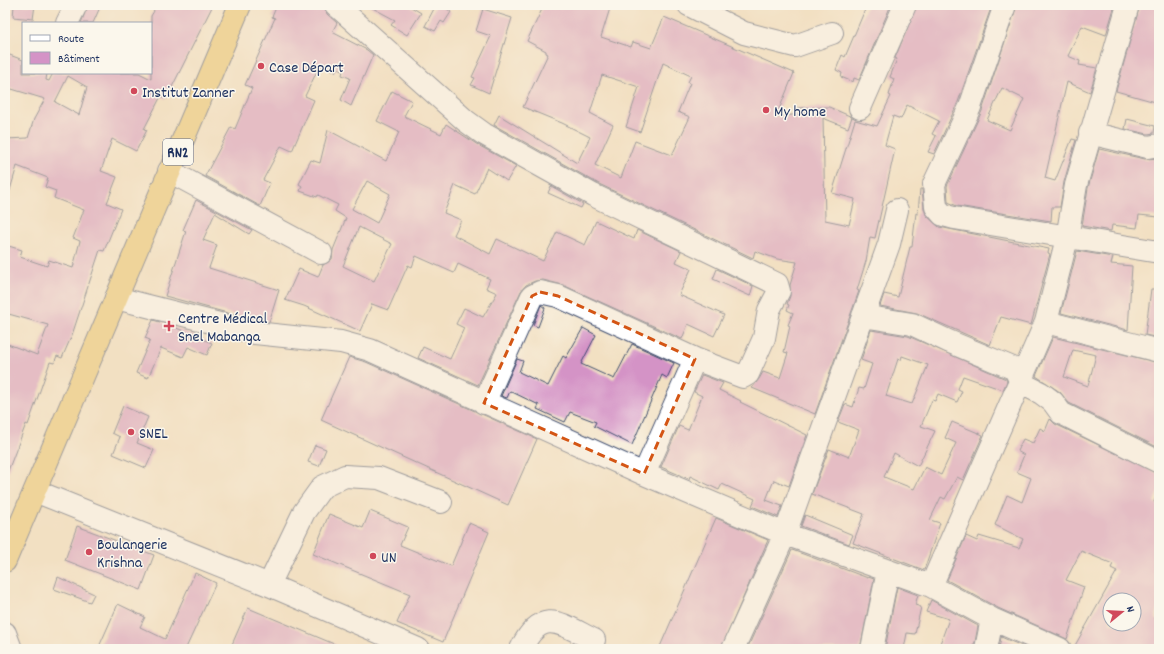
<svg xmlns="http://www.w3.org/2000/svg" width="1164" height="654" font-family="Dekko,sans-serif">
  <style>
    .building { fill: #d493c6; fill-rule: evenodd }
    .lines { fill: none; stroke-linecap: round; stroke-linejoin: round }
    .minor-casing { stroke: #3b4a6d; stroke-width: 24 }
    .highway-casing { stroke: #3b4a6d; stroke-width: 24 }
    .minor { stroke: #fff; stroke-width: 22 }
    .highway { stroke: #ebc669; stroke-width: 22 }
    .marked { fill: none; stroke: #d45514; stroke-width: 3; stroke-dasharray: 8 5; stroke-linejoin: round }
    .poi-dot { fill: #d1495b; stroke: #fbf7ec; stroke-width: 1.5 }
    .labels { text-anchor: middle; stroke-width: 3; stroke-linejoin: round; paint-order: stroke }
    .shield { fill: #fbf7ec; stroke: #5e6b89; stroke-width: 1 }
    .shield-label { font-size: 15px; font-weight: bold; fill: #1b2f5e }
    .poi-label { font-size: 16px; fill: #1b2f5e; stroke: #fbf7ec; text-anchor: start }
  </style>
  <rect width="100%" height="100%" fill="#fbf7ec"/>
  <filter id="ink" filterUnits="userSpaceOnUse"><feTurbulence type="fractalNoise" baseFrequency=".025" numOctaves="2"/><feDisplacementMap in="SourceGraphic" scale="8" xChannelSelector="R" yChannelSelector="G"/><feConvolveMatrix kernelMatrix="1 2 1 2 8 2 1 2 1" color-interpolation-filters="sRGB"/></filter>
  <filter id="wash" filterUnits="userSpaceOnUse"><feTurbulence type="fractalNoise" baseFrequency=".012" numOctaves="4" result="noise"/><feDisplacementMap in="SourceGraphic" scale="16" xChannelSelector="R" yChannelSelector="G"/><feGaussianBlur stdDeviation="0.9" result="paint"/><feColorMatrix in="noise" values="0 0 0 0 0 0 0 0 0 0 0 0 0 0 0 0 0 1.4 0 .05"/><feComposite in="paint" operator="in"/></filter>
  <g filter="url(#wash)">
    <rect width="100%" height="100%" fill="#f2e0c2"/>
    <g id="blocks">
      <path class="building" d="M14,5H35L33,19L13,17Z
        M88,5H101L93,23H81Z
        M151,5H213L166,99L161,96L144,129L147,130L136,151L112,139L101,171L117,177L107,203L121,209L104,251L100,250L72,335L62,358L57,356L54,363L50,362L28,425L26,424L6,476H5V432L10,418L5,416V343L37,355L48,325L5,313V245L22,250L20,257L47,266L49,260L73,268L80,241L73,238L84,210L54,198L56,191L45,187L48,178L17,166L8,197L5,196V139L28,138L34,119L45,99L5,87V61L7,54L23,60V73H47L46,80L49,81L53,73H139L151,79V16L154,11ZM68,76L87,87L79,115L55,102Z
        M277,5H324L327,14L337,23L332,32L367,50L373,55L351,106L341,100L350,78L342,75L343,70L337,68L335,72L320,65L305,96L314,100L292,151L281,146L263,180L270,183L260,206L205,176L231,127L235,129L252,88L245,85L275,18L272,17Z
        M367,5H408L421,13L407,35L391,25L395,20Z
        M436,5H450L447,9L451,12L444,23L441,21L435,31L425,26Z
        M544,5H611L601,37L631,47L633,42L651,48L664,17L794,73L776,117L808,113L797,108L829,107L852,117L848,128L823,118L825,220L849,225L855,199L832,193L855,120L877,126L891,96L889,95L894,79L890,77L897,59L895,58L917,5H992L958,102L934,154L928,152L936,136L932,134L939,121L907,105L901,119L893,116L885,145L895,149L875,238L870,237L866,261L857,290L859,291L815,414L752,388L759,379L763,372L780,378L788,353L784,352L790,326L788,325L793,313L787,310L789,305L787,304L790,296V285L797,262L777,259L755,251L753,258L599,184L494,125L499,115L577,163L590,137L562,123L523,107L548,54L546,53V51L527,41ZM663,63L691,76L688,82L690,83L678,112L690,117L672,155L635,141L621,178L595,165L613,125L590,113L602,75L639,87L626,127L640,132Z
        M867,5H891L859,80L854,78L853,82L841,77L842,73L836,70L842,55L845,57Z
        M1017,5H1115L1106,35L1082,26L1068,56L1080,61L1079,65L1097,68L1090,92L1067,82L1045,178L1055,181L1072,139L1076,140L1064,182L1060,207H1052L1051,221L957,206L948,202L947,186L982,111ZM1002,88L1024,99L1010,130L987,120Z
        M1140,5H1159V103L1116,91Z
        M483,9L512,18L489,93L471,85L475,78L472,77L491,36L476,31Z
        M392,91L412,101L404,116L441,134L446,124L478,145L516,166L507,181L487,168L475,194L455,185L444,213L461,220L454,235L490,254L497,239L543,261L557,232L585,245L596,221L634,239L637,230L681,251L676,262L691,269L679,295L724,315L714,336L688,324L682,339L563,285L543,280L535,281L526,285L521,291L478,385L418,358L423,347L450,359L464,328L456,324L464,308L483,317L497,293L486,288L490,279L458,264L454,273L416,256L412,267L408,265L388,310L372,304L360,331L304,306L285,300L299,269L318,277L323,265L332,259L333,250L346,218L335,211L338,205L318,195L317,197L300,191L302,186L299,184L311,160L320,163L328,130L386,161L399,132L377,121ZM367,181L390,194L377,223L352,209ZM359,227L392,244L374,281L343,266Z
        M1127,119L1155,126L1154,133L1148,134L1125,129Z
        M1099,149L1145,159L1159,158V217L1139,215L1137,228L1112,225L1111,231L1082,226L1088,188Z
        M551,186L583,204L581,208L548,193Z
        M920,189H922L924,208L926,215L939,227L1049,249L1048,253L1050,254L1031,325L1001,317L990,345L917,313L880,306L884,294L898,297L910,247H912L916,213L918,214Z
        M196,200L252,230L249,234L215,213L203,240L217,245L209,268L279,290L269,322L258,319L257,321L165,296L186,231L183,230Z
        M1077,251L1113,257L1111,264L1132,266L1128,330L1061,313Z
        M717,269L753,286L750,296L713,279Z
        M1151,289H1159V338L1145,335Z
        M541,305L545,308L538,327L533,325Z
        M153,320L167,324L212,343L207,355L188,347L183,357L161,348L148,378L136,373L150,340L145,338Z
        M583,328L596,335L581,364L614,379L632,344L674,363L667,378L662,375L632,445L594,426L596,422L570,412L565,422L537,409L539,405L510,391L507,398L501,396L517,359L523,361L519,372L548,386L563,356L566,358Z
        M871,330L908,336L1006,379L1007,381L1003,390L963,376L958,389L962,391L957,402L938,394L935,401L932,400L921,426L935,431L918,466L894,453L884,477L914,489L925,467L941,475L956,443L945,438L952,422L983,435L963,480L957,477L945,499L941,497L930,520L940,523L924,570L853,543L864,514L812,494L829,449L849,457L859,430L838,422L845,404L853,407L859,388L864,389L872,364L861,360ZM902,356L928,365L912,404L886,396L898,359L901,360Z
        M1053,337L1159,363V448L1069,403L1060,392L1036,376ZM1073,350L1096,355L1088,386L1064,377Z
        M349,357L366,362L537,439L508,505L321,420Z
        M702,375L723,383L719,390L741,401L740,402L807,435L789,486L774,480L766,500L782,506L778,517L752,506L755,499L722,484L719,490L690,476L689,479L661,467L679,426L688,430L702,396L694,392Z
        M123,406L148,417L137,443L154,450L146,468L113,454L120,437L112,433Z
        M1050,419L1055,424L1159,474V490L1154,502L1159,505V606L1155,619L1159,621V649H1073L1117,571L1111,568L1113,564L1081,551L1066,580L1084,587L1067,639L998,608L947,580L966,536L977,541L979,536L1019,548L1023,539L995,525L1007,495L1022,502L1031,478L1017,472L1024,455L1017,451L1023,439L1033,443L1040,428L1045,431ZM1110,600H1134V624H1110Z
        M315,445L326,449L319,466L308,462Z
        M370,511L408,527L400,545L451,566L469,523L489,532L443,642L397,623L410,594L313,554L329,514L363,528Z
        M805,515L853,535L849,544L801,526Z
        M716,518L768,540L721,649H659Z
        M77,526L154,555L141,590L65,560Z
        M792,550L868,578V577L874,579L860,649H747Z
        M195,573L216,583L186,648L188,649H98L118,604L145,617L140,627L165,639Z
        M58,577L94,594L90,602L54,589Z
        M897,587L918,595L915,605L921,607L915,634L907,633L904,649H885Z
        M931,600L978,626L975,642L971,649H938L949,619L926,612Z
        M248,608L346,649H230Z
        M1001,637L1029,649H999Z"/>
    </g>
  </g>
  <g filter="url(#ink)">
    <use href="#blocks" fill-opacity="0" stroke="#3b4a6d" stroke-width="1"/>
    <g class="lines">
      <defs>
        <path id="minor" d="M336,5L466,121L484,134L593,195L777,284L779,291L769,310L764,338L748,374L743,377L695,359L558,296L540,292L532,296L484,403
          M689,5L744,33L795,46L832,33
          M1005,5L970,107L934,184L936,207L943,215L954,218L1159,252
          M67,23L76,5
          M860,108L905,5
          M1090,133L1148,147L1159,145
          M169,171L321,253
          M116,298L255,333L341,342L370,350L644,474L785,534L931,586L992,619L1060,649
          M863,316L912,324L948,341L1015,369L1021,383L1041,393L1053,402L1061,413L1159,462
          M1046,322L1159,351
          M644,474L695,359
          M35,491L269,585L418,649
          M269,585L304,512L322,487L345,476L379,478L441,502
          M931,586L1046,322L1067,238L1076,185L1128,5
          M5,633L11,649
          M521,649C542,606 561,624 594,640
          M733,649L785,534L889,244L897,210
          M872,649L888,571
          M986,649L992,619"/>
        <path id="highway" d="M5,561L240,5"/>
      </defs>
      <use href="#minor" class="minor-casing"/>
      <use href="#highway" class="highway-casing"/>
      <use href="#minor" class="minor"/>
      <use href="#highway" class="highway"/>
    </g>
  </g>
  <path d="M0 0H1164V654H0ZM540,292L558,296L695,359L644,474L484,403L532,296Z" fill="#f2e0c2" fill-opacity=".55" fill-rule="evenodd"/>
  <path class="marked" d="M540,292L558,296L695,359L644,474L484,403L532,296Z"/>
  <g class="poi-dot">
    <circle cx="261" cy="66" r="4"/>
    <circle cx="134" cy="91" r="4"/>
    <circle cx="766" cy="110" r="4"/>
    <path d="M167 320h4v4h4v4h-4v4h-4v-4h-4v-4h4z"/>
    <circle cx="131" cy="432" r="4"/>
    <circle cx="89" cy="552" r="4"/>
    <circle cx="373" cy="556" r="4"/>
  </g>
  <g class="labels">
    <rect class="shield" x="163" y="139" width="30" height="26" rx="3"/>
    <g class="shield-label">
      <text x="178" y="157">RN2</text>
    </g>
    <g class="poi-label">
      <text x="269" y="72">Case Départ</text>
      <text x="142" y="97">Institut Zanner</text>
      <text x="774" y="116">My home</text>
      <text x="178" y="323">Centre Médical<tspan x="178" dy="18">Snel Mabanga</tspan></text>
      <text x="139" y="438">SNEL</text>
      <text x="97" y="549">Boulangerie<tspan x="97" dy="18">Krishna</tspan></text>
      <text x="381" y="562">UN</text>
    </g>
  </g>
  <rect width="1164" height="654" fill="none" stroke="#fbf7ec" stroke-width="20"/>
  <rect x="22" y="22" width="130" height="52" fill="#fbf7ec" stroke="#a1a7b3"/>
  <rect x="30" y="35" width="20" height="6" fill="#ffffff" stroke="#a1a7b3"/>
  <text x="58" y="42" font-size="12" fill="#1b2f5e">Route</text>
  <rect x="30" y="52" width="20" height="12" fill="#d493c6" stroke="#a1a7b3"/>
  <text x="58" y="62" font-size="12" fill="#1b2f5e">Bâtiment</text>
  <g transform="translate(1122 612) rotate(72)"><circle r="19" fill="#fbf7ec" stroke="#a1a7b3"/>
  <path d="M0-3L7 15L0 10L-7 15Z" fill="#d1495b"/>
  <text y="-6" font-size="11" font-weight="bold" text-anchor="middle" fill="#1b2f5e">N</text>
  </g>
</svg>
